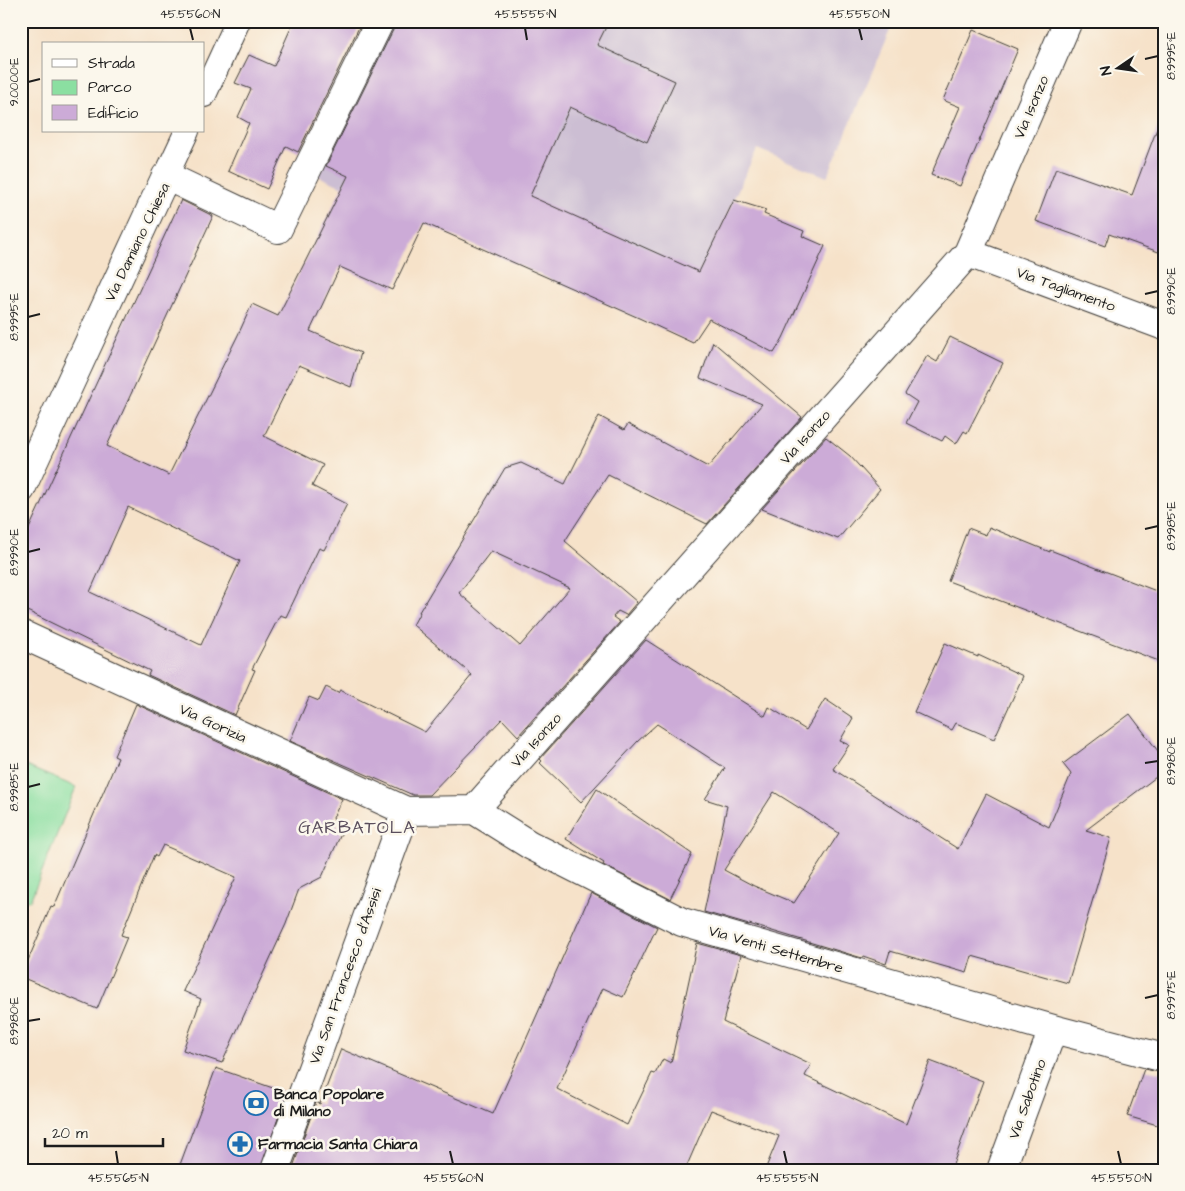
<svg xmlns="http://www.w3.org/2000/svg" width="1185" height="1191" font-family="'Architects Daughter',sans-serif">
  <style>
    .industrial { fill: #ccbed3 }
    .green { fill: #8bdfa1; stroke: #547e5e }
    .building { fill: #ccabd7; fill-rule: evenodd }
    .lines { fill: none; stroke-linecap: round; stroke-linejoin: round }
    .service-casing { stroke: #3d3a36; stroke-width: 26 }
    .minor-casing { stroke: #3d3a36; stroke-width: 30 }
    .service { stroke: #fff; stroke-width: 24 }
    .minor { stroke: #fff; stroke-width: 28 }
    .ticks { fill: none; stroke: #1c1c1c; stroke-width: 2 }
    .labels { text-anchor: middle; stroke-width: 5; stroke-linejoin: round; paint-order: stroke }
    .street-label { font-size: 15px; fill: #1c1c1c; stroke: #fbf7ec }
    .poi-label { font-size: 15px; font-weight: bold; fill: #1c1c1c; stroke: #fbf7ec; text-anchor: start }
    .quarter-label { font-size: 18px; letter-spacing: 1px; fill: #5a4e5d; stroke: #fbf7ec }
    .neatline { fill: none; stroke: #1c1c1c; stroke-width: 2 }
    .ticks-label { font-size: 12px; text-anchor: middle; fill: #1c1c1c }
  </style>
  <rect width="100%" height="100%" fill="#fbf7ec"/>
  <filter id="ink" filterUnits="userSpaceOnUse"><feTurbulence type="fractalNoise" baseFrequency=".02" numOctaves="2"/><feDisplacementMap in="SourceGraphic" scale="10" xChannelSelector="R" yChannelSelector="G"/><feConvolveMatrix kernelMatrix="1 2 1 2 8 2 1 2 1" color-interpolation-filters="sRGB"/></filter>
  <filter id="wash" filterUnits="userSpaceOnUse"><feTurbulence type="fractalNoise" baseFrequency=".0096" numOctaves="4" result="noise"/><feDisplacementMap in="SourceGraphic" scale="20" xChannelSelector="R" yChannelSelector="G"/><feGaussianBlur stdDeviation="1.12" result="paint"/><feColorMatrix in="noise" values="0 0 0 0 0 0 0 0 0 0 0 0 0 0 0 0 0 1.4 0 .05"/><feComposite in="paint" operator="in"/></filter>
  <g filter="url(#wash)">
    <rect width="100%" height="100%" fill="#f6e2c9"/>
    <path class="industrial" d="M370,21H894L827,177L757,149L671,333L298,167Z"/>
    <path class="green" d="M21,764L76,787L30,901L21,898Z"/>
    <g id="blocks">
      <path class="building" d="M294,21H362L298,152L286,146L267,189L228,171L249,123L238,117L251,89L235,83L249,55L274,66Z
        M395,21H609L597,45L675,81L647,142L570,107L530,196L699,272L734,200L766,210L764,214L804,231L802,236L825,246L783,338L774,353L709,319L693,343L639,318L424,223L392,290L340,267L310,331L361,353L351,387L299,365L264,436L323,465L312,486L347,504L324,550L319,548L286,617L280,615L252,669L255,670L235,715L148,675L150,671L21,608V546L181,200L213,216L107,446L169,475L238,335L252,304L278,316L348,176L326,166L394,28ZM128,507L240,561L201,645L90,592Z
        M973,30L1018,49L960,186L931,175L960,107L943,100Z
        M1161,118H1164V254L1109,234L1105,246L1036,221L1056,168L1132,195Z
        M950,337L1003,363L967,433L964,431L956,444L945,436L942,441L906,423L917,402L905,394L927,356L937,362Z
        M713,342L802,417L707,524L608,475L565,541L637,602L626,615L618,611L613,617L620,622L518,736L502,719L429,795H413L290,741L309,697L319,701L326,687L338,693L340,690L425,732L472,675L413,625L420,612H419L505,468L521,463L565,484L599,416L624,430L628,424L708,467L762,404L700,378ZM491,551L570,588L520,646L459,593Z
        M826,437L850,456L880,489L838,539L762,509Z
        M989,527L1050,552V550L1164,594V663L948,581L968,528L986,535Z
        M646,640L765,716L769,707L806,730L825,699L853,718L840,741L849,745L833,769L958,849L986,794L1049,827L1071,774L1063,764L1130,714L1164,759V771L1086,830L1111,838L1068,983L972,956L967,973L890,951L886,964L863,956L862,958L749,924V925L704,912L727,806L705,799L725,768L657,724L638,741L581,802L540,763L542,761L540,759ZM774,792L839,833L794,903L754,886L724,870Z
        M945,643L978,657V655L1023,676L994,739L956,723L952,730L914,712Z
        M136,704L342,799L333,818L341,834L322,877L299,889L286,924L222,1063L183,1050L201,999L183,991L236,877L163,845L157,857L154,855L121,935L127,937L97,1009L21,977L51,906L54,907L118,758L114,756Z
        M597,789L692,854L670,899L603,865L604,863L566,839Z
        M591,893L657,927L623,997L603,988L557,1089L627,1125L652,1073L655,1074L663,1059L671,1063L697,943L741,955L723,1022L811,1064L805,1076L906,1124L930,1061L983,1081L951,1170H765L779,1136L711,1110L685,1170H292L316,1102L320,1104L341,1049L493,1114Z
        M216,1068L287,1093L260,1170H178Z
        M1144,1069L1164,1073V1127L1127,1116Z"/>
    </g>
  </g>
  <g filter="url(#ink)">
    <use href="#blocks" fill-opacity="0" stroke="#3d3a36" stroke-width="1"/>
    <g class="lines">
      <defs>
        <path id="service" d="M204,95L238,21
          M166,176L187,131"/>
        <path id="minor" d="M968,253L1164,326
          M21,489L166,176L278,229L380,21
          M21,634L406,811L474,810L530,845L682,922L1053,1029L1164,1058
          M474,810L968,253L1068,21
          M275,1170L406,811
          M1001,1170L1053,1029"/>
      </defs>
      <use href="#service" class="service-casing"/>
      <use href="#minor" class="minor-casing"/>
      <use href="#service" class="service"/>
      <use href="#minor" class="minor"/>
    </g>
  </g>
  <path class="ticks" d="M190,28L193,40M525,28L527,40M859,28L862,40M1145,59L1158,56M28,82L40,79M1145,294L1158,291M28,317L40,314M1145,529L1158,526M28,552L40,549M1145,763L1158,761M28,787L40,784M1145,998L1158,995M28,1021L40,1019M116,1151L118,1164M450,1151L453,1164M784,1151L787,1164M1118,1151L1121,1164"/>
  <defs>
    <symbol id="bank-ring" viewBox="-11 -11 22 22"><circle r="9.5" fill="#fbf7ec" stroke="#1f6fb2" stroke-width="1.5"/><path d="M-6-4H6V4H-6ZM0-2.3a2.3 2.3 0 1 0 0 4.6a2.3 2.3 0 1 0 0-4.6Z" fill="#1f6fb2"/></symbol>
    <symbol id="pharmacy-ring" viewBox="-11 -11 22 22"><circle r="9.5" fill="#fbf7ec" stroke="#1f6fb2" stroke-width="1.5"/><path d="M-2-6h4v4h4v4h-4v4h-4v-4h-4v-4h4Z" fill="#1f6fb2"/></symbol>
  </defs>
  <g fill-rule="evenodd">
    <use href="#bank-ring" x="242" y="1089" width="28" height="28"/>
    <use href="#pharmacy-ring" x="226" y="1130" width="28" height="28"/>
  </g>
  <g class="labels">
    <g class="street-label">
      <text transform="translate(1031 107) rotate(-67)" y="5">Via Isonzo</text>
      <text transform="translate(137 242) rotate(-64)" y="5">Via Damiano Chiesa</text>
      <text transform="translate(1066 289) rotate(20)" y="5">Via Tagliamento</text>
      <text transform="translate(805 437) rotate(-48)" y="5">Via Isonzo</text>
      <text transform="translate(213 723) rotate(25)" y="5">Via Gorizia</text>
      <text transform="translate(536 740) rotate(-48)" y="5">Via Isonzo</text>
      <text transform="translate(776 949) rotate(16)" y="5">Via Venti Settembre</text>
      <text transform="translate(345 976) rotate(-70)" y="5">Via San Francesco d'Assisi</text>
      <text transform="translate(1027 1099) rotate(-70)" y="5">Via Sabotino</text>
    </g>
    <g class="poi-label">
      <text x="274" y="1099">Banca Popolare<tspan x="274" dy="17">di Milano</tspan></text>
      <text x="258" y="1149">Farmacia Santa Chiara</text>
    </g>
    <g class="quarter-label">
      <text x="357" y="833">GARBATOLA</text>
    </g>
  </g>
  <rect width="1185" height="1191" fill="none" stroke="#fbf7ec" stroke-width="55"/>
  <rect x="42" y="42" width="162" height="90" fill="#fbf7ec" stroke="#a29f99"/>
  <rect x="52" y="59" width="25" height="8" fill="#ffffff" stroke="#a29f99"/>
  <text x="88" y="68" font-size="15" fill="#1c1c1c">Strada</text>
  <rect x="52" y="80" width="25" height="15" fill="#8bdfa1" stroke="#a29f99"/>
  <text x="88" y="92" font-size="15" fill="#1c1c1c">Parco</text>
  <rect x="52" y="105" width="25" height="15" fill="#ccabd7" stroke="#a29f99"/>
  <text x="88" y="118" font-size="15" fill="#1c1c1c">Edificio</text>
  <g transform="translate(1118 68) rotate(257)" stroke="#fbf7ec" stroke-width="4" paint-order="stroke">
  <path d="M0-4L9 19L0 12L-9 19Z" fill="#1c1c1c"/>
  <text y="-8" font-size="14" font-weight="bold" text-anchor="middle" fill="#1c1c1c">N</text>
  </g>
  <path d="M45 1138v8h118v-8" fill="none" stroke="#1c1c1c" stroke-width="2.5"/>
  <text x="52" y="1138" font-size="15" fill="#1c1c1c" stroke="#fbf7ec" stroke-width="4" paint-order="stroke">20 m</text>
  <rect x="28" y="28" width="1130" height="1136" class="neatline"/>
  <g class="ticks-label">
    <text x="190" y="18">45.5560°N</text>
    <text x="525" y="18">45.5555°N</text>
    <text x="859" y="18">45.5550°N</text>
    <text transform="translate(1171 56) rotate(-90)" y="4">8.9995°E</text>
    <text transform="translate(14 82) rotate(-90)" y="4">9.0000°E</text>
    <text transform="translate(1171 291) rotate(-90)" y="4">8.9990°E</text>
    <text transform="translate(14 317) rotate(-90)" y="4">8.9995°E</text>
    <text transform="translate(1171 526) rotate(-90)" y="4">8.9985°E</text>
    <text transform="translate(14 552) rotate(-90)" y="4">8.9990°E</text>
    <text transform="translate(1171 761) rotate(-90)" y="4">8.9980°E</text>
    <text transform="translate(14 787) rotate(-90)" y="4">8.9985°E</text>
    <text transform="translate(1171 995) rotate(-90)" y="4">8.9975°E</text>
    <text transform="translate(14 1021) rotate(-90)" y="4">8.9980°E</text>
    <text x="118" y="1182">45.5565°N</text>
    <text x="453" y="1182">45.5560°N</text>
    <text x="787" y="1182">45.5555°N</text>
    <text x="1121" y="1182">45.5550°N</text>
  </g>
</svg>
